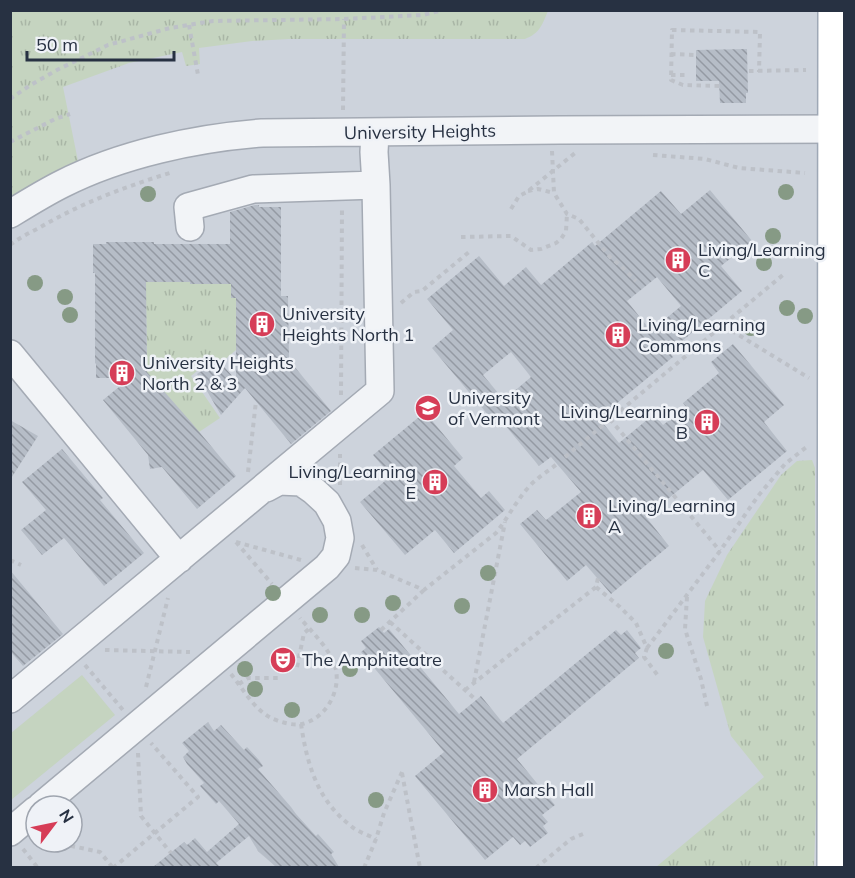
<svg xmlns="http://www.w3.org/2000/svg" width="855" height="878" font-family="Mulish,sans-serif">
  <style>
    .built { fill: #cdd3dc; fill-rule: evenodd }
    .grass { fill: url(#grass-tufts) }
    .pitch { fill: #c5d4c0 }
    .building { fill: url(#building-back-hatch); fill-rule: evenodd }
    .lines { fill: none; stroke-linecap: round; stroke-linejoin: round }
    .minor-casing { stroke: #a4aab4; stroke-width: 30 }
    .major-casing { stroke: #9ea8b6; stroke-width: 36 }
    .path { stroke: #bdc1c8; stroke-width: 4; stroke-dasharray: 4.5 4.5; stroke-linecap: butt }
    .minor { stroke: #f2f4f7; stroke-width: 27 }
    .major { stroke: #fff; stroke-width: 33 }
    .tree { fill: #869a85 }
    .labels { text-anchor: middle; stroke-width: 5; stroke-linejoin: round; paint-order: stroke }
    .street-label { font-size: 18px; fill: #273142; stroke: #eff2f7 }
    .poi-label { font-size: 18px; fill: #273142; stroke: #eff2f7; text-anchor: start }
  </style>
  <defs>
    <pattern id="grass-tufts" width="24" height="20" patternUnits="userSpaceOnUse" patternTransform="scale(1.5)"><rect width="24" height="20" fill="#c5d4c0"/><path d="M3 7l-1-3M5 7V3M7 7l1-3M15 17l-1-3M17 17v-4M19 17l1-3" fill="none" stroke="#a9b6a6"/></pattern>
    <pattern id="building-back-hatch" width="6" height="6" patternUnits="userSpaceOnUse" patternTransform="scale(1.5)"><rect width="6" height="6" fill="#b6bdc7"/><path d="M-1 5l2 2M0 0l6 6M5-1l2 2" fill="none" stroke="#949aa3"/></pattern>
  </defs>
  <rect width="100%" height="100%" fill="#dfe3e9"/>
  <path class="built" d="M10,11H844V867H11ZM36,806H72V842H36Z"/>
  <path class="grass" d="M11,11H548C542,25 540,33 525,39H289L252,41L199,48L200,64L186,66L182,52L129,63L63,87L78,161L11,198Z
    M230,270L236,298V350L221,363L217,359L210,365L204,357L194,365L197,371L191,376L220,418L199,432L189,424L143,368L147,363L146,299L132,281L190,282L191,284H207Z
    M812,460L815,468L816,808L814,867H656L764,777L731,736L703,637L705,601L727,555L781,475L797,461Z"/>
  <path class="pitch" d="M82,675L115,715L11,800V733Z"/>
  <path class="building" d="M747,49L748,93H746V103H720L719,81H696V50Z
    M710,190L752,241L721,266L742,291L669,352L673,357L599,418L619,443L654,414L663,425L686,407L683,403L719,373L711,362L733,344L784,405L764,422L787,451L728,500L703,470L646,517L669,546L611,594L586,565L567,581L520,524L537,510L546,520L581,492L551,457L539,466L504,424L499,428L432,348L453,330L427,299L479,256L504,286L526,267L541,285L592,242L595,246L661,191L681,214ZM657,277L681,306L651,331L627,301ZM511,352L531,377L504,400L483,375Z
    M255,205H259V207H281V296H288L289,360L331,411L291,444L245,388L221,415L197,374L217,359L236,380V298H231V284H190V282H146L147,372L191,422L236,476L197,509L162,467L150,469L148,455L103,400L130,378H96V363L95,364V273H93V244H106V242H154V244H230V212Z
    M425,412L463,458L454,466L481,498L489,491L505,510L454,553L435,530L405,555L360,502L391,476L373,455Z
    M10,420L38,436L10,480Z
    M62,449L103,498L100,500L144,553L104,586L64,538L42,555L21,530L46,510L22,482Z
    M10,570L63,634L23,666L10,651Z
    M379,627L384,633L389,629L459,714L481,696L503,723L616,630L621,635L627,630L641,648L635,653L639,658L517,759L555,805L542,815L548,822L543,826L548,833L530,847L525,841L520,845L513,837L485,860L415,776L444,752L361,652L366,648L361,641Z
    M208,722L214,731L221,725L244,750L247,747L259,760L263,766L258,769L291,807L296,814L316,836L318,834L334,852L331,854L339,867H276L258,851L249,836L216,863L220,867H153L184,842L187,845L195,838L207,852L239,824L219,801L216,804L200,786L204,783L187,764L183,757L189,751L182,743Z"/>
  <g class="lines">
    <defs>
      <path id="minor" d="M10,214C28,203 44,193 62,184C121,154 196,138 262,133L560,130L844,129
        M190,227L188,207L253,189L376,185
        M10,354L179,559
        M10,699L380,391L376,185L374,152L375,133
        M41,806L327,567L336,556L340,538L337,521L327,503L314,491L301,482L279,481L266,488
        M10,832L36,810"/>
      <path id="major" d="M834,868L835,10"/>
    </defs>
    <use href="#minor" class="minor-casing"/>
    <use href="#major" class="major-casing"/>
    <path class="path" d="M189,25L198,75
      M671,54L696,55
      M749,71L806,70
      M671,75H689
      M719,86L683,85L671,80L672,30L760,32L759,72
      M10,99L29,86L57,70L108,45L170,28L213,21L344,19L423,15L443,10
      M343,110L344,19
      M10,142L55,119L70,114
      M552,151L554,193L567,214L579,219L610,257L621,266L636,281
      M653,155L705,159L739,168L805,173
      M528,191L538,189L554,193
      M511,209L519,196L527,192L575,153
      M461,237L511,236L531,250L541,249L556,243L561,239L566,231L567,214
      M10,245C19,238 29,233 39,228C81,203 127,186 173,172
      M401,303L414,292L422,291L469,252
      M724,326L809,378
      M341,395L342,208
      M610,419L720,551
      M565,457L784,274
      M248,472L256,401
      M340,485V454
      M236,542L272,584
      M236,542L301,560
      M362,545L377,570
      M10,560L21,565
      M355,568L377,570L424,590L496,533C507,519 515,503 527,489C535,479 547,472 557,464
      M596,587L620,607L636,623L647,648L644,657L659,677
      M687,597L685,629L701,679L707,706
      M390,622L476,700
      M381,630L424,590
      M647,648L720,551L758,496L785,464L809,445
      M105,650L190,652
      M85,665L123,710
      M297,667L304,633L309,629
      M231,674C243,689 254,709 271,718C280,722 293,726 302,724C327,718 342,689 335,666C330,649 311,631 300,618
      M474,682L505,522
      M239,684L248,678H280
      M146,687L168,598
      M465,690L596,587L598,578
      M301,724C307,764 317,800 351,826C358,832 368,835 376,839
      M138,753L141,816L171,853
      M402,773L420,868
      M53,842L100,852L113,868
      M23,849L38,868
      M113,868L198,797L151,743
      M364,868L376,839L384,813L402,772
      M536,868L571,839L583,834"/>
    <use href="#minor" class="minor"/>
    <use href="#major" class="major"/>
  </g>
  <g class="tree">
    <circle cx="786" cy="192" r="8"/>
    <circle cx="148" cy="194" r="8"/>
    <circle cx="773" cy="236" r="8"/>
    <circle cx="764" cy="263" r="8"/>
    <circle cx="35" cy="283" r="8"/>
    <circle cx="65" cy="297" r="8"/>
    <circle cx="787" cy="308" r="8"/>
    <circle cx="70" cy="315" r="8"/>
    <circle cx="805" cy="316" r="8"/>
    <circle cx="751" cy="328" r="8"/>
    <circle cx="488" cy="573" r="8"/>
    <circle cx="273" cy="593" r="8"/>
    <circle cx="393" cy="603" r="8"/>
    <circle cx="462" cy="606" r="8"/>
    <circle cx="320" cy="615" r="8"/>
    <circle cx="362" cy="615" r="8"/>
    <circle cx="666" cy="651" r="8"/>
    <circle cx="245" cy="669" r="8"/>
    <circle cx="350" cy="669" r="8"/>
    <circle cx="255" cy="689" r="8"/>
    <circle cx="292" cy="710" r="8"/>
    <circle cx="376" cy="800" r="8"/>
  </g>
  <defs>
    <symbol id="building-disc" viewBox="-11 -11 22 22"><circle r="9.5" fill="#d63d57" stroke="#eff2f7"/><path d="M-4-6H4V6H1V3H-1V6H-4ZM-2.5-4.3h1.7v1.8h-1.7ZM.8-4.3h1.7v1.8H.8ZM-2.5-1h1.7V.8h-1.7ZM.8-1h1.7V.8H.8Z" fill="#fff"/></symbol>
    <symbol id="university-disc" viewBox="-11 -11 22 22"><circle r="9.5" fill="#d63d57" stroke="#eff2f7"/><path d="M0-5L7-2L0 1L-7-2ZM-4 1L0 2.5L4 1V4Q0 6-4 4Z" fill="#fff"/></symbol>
    <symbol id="theatre-disc" viewBox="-11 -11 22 22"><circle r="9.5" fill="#d63d57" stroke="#eff2f7"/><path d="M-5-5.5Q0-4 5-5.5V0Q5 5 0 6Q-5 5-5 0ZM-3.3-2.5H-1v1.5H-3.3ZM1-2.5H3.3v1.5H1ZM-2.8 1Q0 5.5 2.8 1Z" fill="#fff"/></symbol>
  </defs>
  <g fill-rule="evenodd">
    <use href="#building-disc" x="663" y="245" width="30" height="30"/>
    <use href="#building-disc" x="247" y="309" width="30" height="30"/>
    <use href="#building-disc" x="603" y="320" width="30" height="30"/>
    <use href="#building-disc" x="107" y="358" width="30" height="30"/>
    <use href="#university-disc" x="413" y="393" width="30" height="30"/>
    <use href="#building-disc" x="692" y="407" width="30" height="30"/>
    <use href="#building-disc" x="420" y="467" width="30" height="30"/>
    <use href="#building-disc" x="574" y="501" width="30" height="30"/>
    <use href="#theatre-disc" x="268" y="645" width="30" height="30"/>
    <use href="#building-disc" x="470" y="775" width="30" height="30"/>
  </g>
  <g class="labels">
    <g class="street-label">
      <text transform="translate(420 132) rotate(-1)" y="6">University Heights</text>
    </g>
    <g class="poi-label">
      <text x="698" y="256">Living/Learning<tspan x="698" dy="21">C</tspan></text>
      <text x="282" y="320">University<tspan x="282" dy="21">Heights North 1</tspan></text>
      <text x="638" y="331">Living/Learning<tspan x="638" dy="21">Commons</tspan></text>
      <text x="142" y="369">University Heights<tspan x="142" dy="21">North 2 &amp; 3</tspan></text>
      <text x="448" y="404">University<tspan x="448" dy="21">of Vermont</tspan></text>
      <text x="688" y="418" text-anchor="end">Living/Learning<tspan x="688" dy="21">B</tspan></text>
      <text x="416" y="478" text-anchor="end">Living/Learning<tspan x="416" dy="21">E</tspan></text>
      <text x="608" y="512">Living/Learning<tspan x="608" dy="21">A</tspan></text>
      <text x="302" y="666">The Amphiteatre</text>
      <text x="504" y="796">Marsh Hall</text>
    </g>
  </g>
  <rect width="855" height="878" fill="none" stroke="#273142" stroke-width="24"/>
  <g transform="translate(54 824) rotate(58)"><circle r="28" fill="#eff2f7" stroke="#9fa5af" stroke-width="1.5"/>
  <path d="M0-4.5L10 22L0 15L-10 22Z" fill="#d63d57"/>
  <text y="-9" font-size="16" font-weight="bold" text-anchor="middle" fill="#273142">N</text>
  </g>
  <path d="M27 51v9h147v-9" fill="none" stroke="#273142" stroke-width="3"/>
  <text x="36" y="51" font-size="18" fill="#273142" stroke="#eff2f7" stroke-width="4.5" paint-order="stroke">50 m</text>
</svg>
